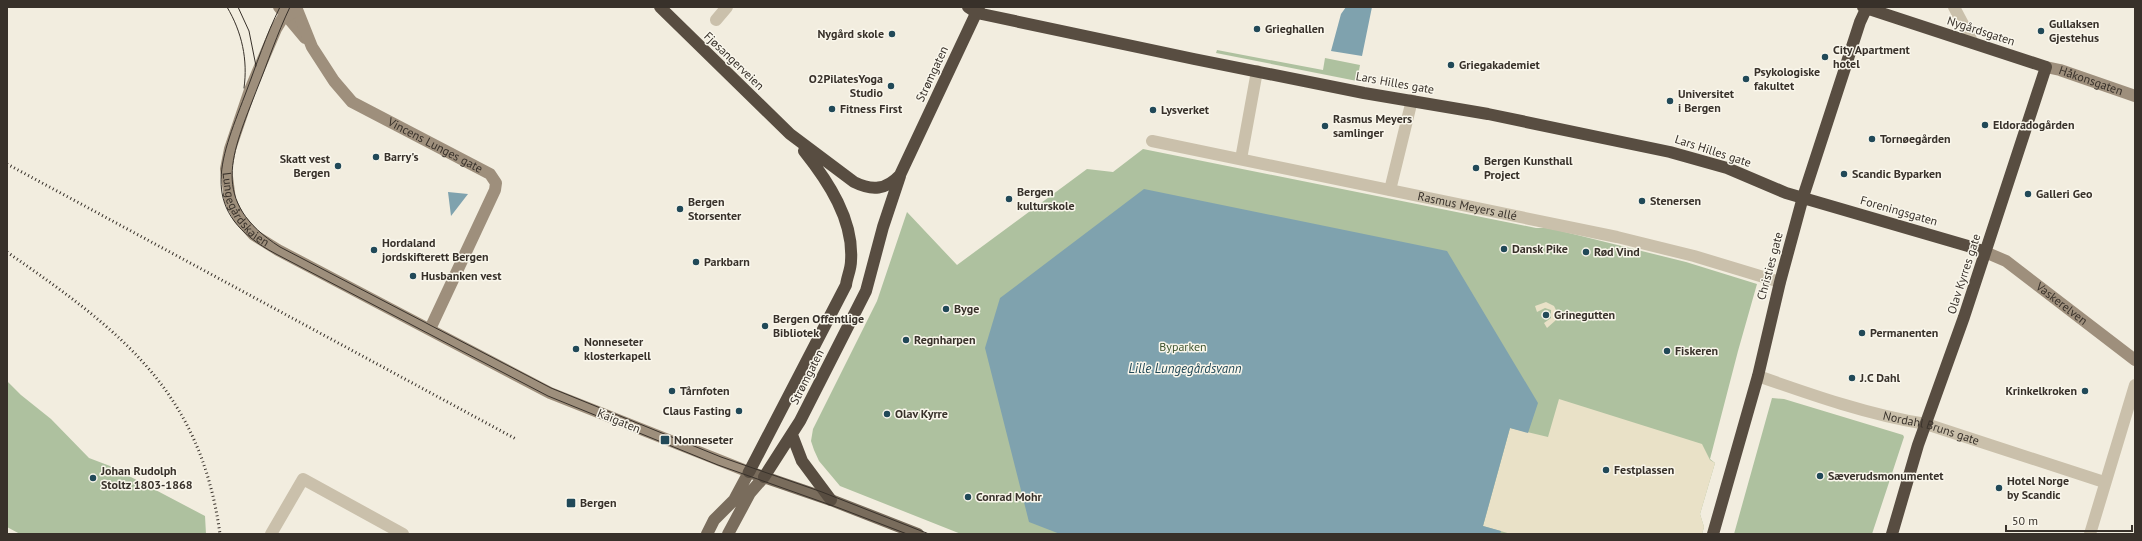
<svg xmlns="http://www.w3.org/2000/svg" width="2142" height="541" font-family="'PT Sans',sans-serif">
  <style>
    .green { fill: #aec19f }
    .plaza { fill: #e9e1c7 }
    .water { fill: #7fa2ae }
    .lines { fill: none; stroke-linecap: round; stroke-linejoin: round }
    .street { stroke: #cac0ab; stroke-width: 12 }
    .secondary { stroke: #9e8f7c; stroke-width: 12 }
    .primary { stroke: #796c5c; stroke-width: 12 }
    .highway { stroke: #584d41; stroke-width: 12 }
    .tram { stroke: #38312a; stroke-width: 1 }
    .rail { stroke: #38312a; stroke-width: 3; stroke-dasharray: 1 3; stroke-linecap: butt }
    .poi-dot { fill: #214958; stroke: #f9f6eb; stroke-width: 1.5 }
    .labels { text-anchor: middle; stroke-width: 3; stroke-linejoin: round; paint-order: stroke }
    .poi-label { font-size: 12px; font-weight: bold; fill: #38312a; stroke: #f9f6eb; text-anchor: start }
    .street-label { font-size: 12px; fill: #38312a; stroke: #f9f6eb }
    .park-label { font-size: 12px; fill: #3f552f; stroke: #f9f6eb }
    .water-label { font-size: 13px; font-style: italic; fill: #214958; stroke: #f9f6eb }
  </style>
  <rect width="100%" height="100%" fill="#f2eddf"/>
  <path class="green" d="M1217,50L1323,70L1325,58L1360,65L1357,81L1216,53Z
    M1143,149L1536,228H1546L1557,230L1686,262L1757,284L1738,351L1710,459L1715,463L1700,514L1704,527L1702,534H961L840,486L819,461L814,450L811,441L813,429L877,301L907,212L957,265L1087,169L1113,172Z
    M7,381L21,395L51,419L89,458L110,466L205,516L206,534H20L7,527Z
    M1772,398L1784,399L1903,435L1904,437L1872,534H1734Z"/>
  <path class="plaza" d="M1546,302L1554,306L1558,314L1556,320L1547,328L1544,323L1551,318V310L1545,308L1537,312L1535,306Z
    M1559,399L1702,444L1710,460L1715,463L1700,514L1704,527L1702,534H1511L1483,526L1510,428L1548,437Z"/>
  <path class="water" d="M1346,7H1372L1362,56L1331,51L1341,14Z
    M1144,189L1447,251L1538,403L1528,433L1510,428L1483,526L1501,531L1500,534H1060L1029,522L985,348L1000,298Z
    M448,192L468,194L451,216Z"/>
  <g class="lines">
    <g class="street">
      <path d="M1954,7L1973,43"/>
      <path d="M716,20L727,7"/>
      <path id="s1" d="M1152,141L1617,237L1694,256L1780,282"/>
      <path d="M1241,159L1257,71"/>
      <path d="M1390,190L1412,100"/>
      <path id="s2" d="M1758,376C1812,395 1869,415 1926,424L2104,482"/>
      <path d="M271,534L303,479L403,534"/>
      <path d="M2090,534L2135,385"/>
    </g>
    <g class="secondary">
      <path d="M279,7L305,38"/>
      <path id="s3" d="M296,7L312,47L334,81L352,102L490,174L496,183L495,190L430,329"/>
      <path id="s4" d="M297,10L282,19L276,29L250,90L230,149L226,169L230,200L239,218L254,235L278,250L550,393L749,472"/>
      <path id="s5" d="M2046,67L2060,70L2135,96"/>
      <path id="s6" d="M1985,252L2006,261L2135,360"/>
    </g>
    <path class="primary" d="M707,534L714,520L734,500L749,472L831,500L918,534
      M728,534L750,493L764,477"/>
    <path class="highway" d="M660,7L790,134L854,182C872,191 886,190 900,175L979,7
      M968,7L977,13L1194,59L1364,93L1488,114L1670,152L1727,168L1786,193L1968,246L1985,252
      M1863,7L2046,67L1964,317L1918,445L1892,534
      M792,435L802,461L831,500
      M749,472L846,285C847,277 851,269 851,261C854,220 828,181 804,151
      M764,477L800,421L866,291L883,227L900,176
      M1713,534L1758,376L1780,282L1803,197L1860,22L1866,9"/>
    <path class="tram" d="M227,7C242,32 248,60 244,88
      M238,7L249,31L256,66
      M280,7C266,35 256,66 245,95C219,163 197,212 276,254L548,396L718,465L839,508L907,534
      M290,7C277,34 268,62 257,89C232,154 208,201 280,247L551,388L721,457L822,492L929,534"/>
    <path class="rail" d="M7,164L516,439
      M7,252C119,330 200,389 220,534"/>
  </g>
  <g class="poi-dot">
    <circle cx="1257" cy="29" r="4"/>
    <circle cx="2041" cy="31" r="4"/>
    <circle cx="892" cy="34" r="4"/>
    <circle cx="1825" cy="57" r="4"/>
    <circle cx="1451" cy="65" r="4"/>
    <circle cx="1746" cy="79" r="4"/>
    <circle cx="891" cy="86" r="4"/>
    <circle cx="1670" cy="101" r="4"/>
    <circle cx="832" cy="109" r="4"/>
    <circle cx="1153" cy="110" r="4"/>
    <circle cx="1985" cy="125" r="4"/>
    <circle cx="1325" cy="126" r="4"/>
    <circle cx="1872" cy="139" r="4"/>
    <circle cx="376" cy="157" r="4"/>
    <circle cx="338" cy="166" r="4"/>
    <circle cx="1476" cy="168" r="4"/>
    <circle cx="1844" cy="174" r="4"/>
    <circle cx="2028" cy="194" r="4"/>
    <circle cx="1009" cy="199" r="4"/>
    <circle cx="1642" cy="201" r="4"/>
    <circle cx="680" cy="209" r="4"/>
    <circle cx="1504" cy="249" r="4"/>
    <circle cx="374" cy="250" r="4"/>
    <circle cx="1586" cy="252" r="4"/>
    <circle cx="696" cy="262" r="4"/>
    <circle cx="413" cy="276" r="4"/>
    <circle cx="946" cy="309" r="4"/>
    <circle cx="1546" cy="315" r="4"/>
    <circle cx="765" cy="326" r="4"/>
    <circle cx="1862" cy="333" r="4"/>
    <circle cx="906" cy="340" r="4"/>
    <circle cx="576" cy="349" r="4"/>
    <circle cx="1667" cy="351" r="4"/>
    <circle cx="1852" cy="378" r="4"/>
    <circle cx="672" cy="391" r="4"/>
    <circle cx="2085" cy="391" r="4"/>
    <circle cx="739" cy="411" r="4"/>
    <circle cx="887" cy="414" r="4"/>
    <rect x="660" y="435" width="10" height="10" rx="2"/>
    <circle cx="1606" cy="470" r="4"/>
    <circle cx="1820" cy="476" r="4"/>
    <circle cx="93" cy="478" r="4"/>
    <circle cx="1999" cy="488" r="4"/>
    <circle cx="968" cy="497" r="4"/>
    <rect x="566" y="498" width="10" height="10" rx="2"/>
  </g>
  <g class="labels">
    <g class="poi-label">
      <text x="2049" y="28">Gullaksen<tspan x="2049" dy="14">Gjestehus</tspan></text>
      <text x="1265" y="33">Grieghallen</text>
      <text x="884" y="38" text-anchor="end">Nygård skole</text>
      <text x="1833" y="54">City Apartment<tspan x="1833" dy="14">hotel</tspan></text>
      <text x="1459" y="69">Griegakademiet</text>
      <text x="1754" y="76">Psykologiske<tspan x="1754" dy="14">fakultet</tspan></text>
      <text x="883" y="83" text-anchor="end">O2PilatesYoga<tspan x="883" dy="14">Studio</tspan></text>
      <text x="1678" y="98">Universitet<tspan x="1678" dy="14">i Bergen</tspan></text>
      <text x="840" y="113">Fitness First</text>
      <text x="1161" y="114">Lysverket</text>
      <text x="1333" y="123">Rasmus Meyers<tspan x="1333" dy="14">samlinger</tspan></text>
      <text x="1993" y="129">Eldoradogården</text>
      <text x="1880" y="143">Tornøegården</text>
      <text x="384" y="161">Barry's</text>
      <text x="330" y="163" text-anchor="end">Skatt vest<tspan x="330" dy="14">Bergen</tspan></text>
      <text x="1484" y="165">Bergen Kunsthall<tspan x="1484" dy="14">Project</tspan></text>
      <text x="1852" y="178">Scandic Byparken</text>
      <text x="1017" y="196">Bergen<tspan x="1017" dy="14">kulturskole</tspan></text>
      <text x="2036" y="198">Galleri Geo</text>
      <text x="1650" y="205">Stenersen</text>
      <text x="688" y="206">Bergen<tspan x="688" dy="14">Storsenter</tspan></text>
      <text x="382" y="247">Hordaland<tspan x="382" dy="14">jordskifterett Bergen</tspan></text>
      <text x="1512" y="253">Dansk Pike</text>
      <text x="1594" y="256">Rød Vind</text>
      <text x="704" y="266">Parkbarn</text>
      <text x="421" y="280">Husbanken vest</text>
      <text x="954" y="313">Byge</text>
      <text x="1554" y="319">Grinegutten</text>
      <text x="773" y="323">Bergen Offentlige<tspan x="773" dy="14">Bibliotek</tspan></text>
      <text x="1870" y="337">Permanenten</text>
      <text x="914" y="344">Regnharpen</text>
      <text x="584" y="346">Nonneseter<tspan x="584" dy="14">klosterkapell</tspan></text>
      <text x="1675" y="355">Fiskeren</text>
      <text x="1860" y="382">J.C Dahl</text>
      <text x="680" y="395">Tårnfoten</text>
      <text x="2077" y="395" text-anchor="end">Krinkelkroken</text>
      <text x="731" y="415" text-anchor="end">Claus Fasting</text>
      <text x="895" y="418">Olav Kyrre</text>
      <text x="674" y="444">Nonneseter</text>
      <text x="1614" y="474">Festplassen</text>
      <text x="101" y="475">Johan Rudolph<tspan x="101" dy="14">Stoltz 1803-1868</tspan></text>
      <text x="1828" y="480">Sæverudsmonumentet</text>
      <text x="2007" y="485">Hotel Norge<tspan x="2007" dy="14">by Scandic</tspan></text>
      <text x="976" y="501">Conrad Mohr</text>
      <text x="580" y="507">Bergen</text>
    </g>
    <g class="street-label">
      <text transform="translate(1981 31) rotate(18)" y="4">Nygårdsgaten</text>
      <text transform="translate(734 61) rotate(44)" y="4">Fjøsangerveien</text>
      <text transform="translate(932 74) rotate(-65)" y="4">Strømgaten</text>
      <text dy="4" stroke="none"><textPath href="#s5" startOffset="47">Håkonsgaten</textPath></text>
      <text transform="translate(1395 83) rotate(10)" y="4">Lars Hilles gate</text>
      <text dy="4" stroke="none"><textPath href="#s3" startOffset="205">Vincens Lunges gate</textPath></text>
      <text transform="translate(1713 151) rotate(18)" y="4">Lars Hilles gate</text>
      <text dy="4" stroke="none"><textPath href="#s1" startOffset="322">Rasmus Meyers allé</textPath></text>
      <text dy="4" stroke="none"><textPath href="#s4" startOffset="225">Lungegårdskaien</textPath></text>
      <text transform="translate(1899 211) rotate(16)" y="4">Foreningsgaten</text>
      <text transform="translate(1770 266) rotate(-75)" y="4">Christies gate</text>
      <text transform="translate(1964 274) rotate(-72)" y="4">Olav Kyrres gate</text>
      <text dy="4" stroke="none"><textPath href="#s6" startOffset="93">Vaskerelven</textPath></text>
      <text transform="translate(807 377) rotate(-63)" y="4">Strømgaten</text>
      <text transform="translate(619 421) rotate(22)" y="4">Kaigaten</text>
      <text dy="4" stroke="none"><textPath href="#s2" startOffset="181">Nordahl Bruns gate</textPath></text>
    </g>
    <g class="park-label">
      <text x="1183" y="351">Byparken</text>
    </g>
    <g class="water-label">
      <text x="1185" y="373">Lille Lungegårdsvann</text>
    </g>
  </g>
  <rect width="2142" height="541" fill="none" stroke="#38312a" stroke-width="16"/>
  <path d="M2006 525v6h126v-6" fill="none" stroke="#38312a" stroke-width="2"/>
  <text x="2012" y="525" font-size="12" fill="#38312a" stroke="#f9f6eb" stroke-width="3" paint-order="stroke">50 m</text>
</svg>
